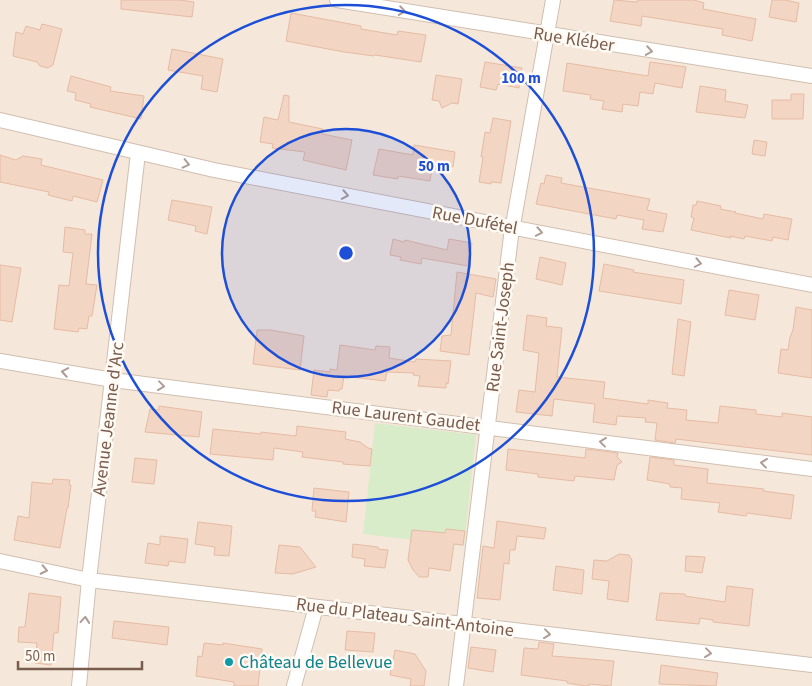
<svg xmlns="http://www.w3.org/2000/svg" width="812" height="686" font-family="'Source Sans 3',sans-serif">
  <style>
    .residential { fill: #f5e8da }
    .green { fill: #d8ecc9 }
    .building { fill: #f3d5c3; stroke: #e6bba3 }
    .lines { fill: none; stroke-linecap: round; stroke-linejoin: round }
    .minor-casing { stroke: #d1beb0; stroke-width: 16 }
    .minor { stroke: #fff; stroke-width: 14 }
    .oneway { stroke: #af9d94 }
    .ring { fill: none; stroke: #1d4ed8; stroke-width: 2.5 }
    .culture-dot { fill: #0f9aa8; stroke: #fffaf3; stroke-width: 2 }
    .labels { text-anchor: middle; stroke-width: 5; stroke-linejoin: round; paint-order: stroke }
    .street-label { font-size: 18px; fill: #7a5c4d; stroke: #fffaf3 }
    .culture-label { font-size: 18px; fill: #0d838f; stroke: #fffaf3; text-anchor: start }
    .centre { fill: #1d4ed8; stroke: #fffaf3; stroke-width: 2.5 }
    .ring-label { font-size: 15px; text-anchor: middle; font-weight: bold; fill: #1d4ed8; stroke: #fffaf3; stroke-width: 5; stroke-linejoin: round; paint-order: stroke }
  </style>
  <rect width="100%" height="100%" fill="#fdf6ec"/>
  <path class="residential" d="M0,0H812V686H0Z"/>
  <path class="green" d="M375,423L476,435L464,546L363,534Z"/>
  <path class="building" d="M121,0H180L194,2L192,17L121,9Z
    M614,0L637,2L638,0H694L704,3L703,9L756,19L752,41L722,35L723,29L642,16L641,26L610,21Z
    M772,0H785L799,3L796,22L769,17Z
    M291,13L361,26V29L397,35L398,31L426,35L421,62L375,55L374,56L344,52L286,41Z
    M42,24L62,29L53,65L48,68L40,66L37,62L13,56L16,32L23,34L26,26L40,30Z
    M172,49L223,59L217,92L201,89L203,76L168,70Z
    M485,62L522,68L519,88L498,84L496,90L480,87Z
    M650,62L686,67L682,88L655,83L653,94L640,92L638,106L623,104L622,112L602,109L604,101L590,99L591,95L563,91L567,63L648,76Z
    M436,75L462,79L458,104L452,103L442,108L439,101L432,100Z
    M71,76L111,87L110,91L144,96L141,119L90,107L91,104L75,100L76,93L67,91Z
    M700,86L726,90L725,101L748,105L745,118L696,112Z
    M791,94H804L803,119H772V100H791Z
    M284,95L289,96V122L323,129L322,134L352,140L346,170L303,160L305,152L272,148L273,144L260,142L264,117L278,120Z
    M493,118L511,121L501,183L491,182V184L479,182L483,157H481L485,132L490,133Z
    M754,140L767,142L765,156L752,154Z
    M414,145L455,152L453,167L433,162L430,181L398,176V179L373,175L379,149L413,155Z
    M0,155L16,160L23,156L42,159L41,165L103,180L97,202L73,196L72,201L48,195L49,192L0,182Z
    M546,175L562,178L561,183L650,199L647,210L667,214L663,232L642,229L644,220L617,215L616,219L536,204L541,183L544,184Z
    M172,200L212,207L207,234L195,231L196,226L168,220Z
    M697,201L721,206L720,209L736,212L735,213L763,219L764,214L792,219L788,240L773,237L772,241L745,236L744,239L730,236L731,238L691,230L694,218L691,217L693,205H696Z
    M65,227L85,230V234H92L86,284L97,285L92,316H89L87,329L79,328L78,332L54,329L59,285L69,286L73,253L63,252Z
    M393,239L404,242L405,240L447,250L449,239L472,243L468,266L422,258L421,264L400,260L401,257L390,255Z
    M540,257L566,263L562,285L536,279Z
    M604,264L634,270L633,272L684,280L681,304L599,291Z
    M0,265L21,268L12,322L0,320Z
    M457,272L496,279L493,297L476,293L469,355L440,351L442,336L451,335Z
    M729,290L759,295L755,320L725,315Z
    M796,307L812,310V378L778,373L781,349L788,350L790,337L793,330Z
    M527,315L547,318L546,326L562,328L557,377L605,382L603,398L648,404V400L668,403L667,408L687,410L686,420L718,423L720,406L756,410V414L782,417V413L812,417V455L676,439L675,443L655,440L657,423L645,422L646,418L617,416L616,425L593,422L595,404L554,399L552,416L516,412L519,390L535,392L539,353L523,350Z
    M678,319L691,322L684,376L672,374Z
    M257,330H271L304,336L300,370L253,364Z
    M340,345L375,350L376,346L390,347L389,358L415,362L416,359L451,361L448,384L446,383V388L418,386L420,376L413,375L414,373L387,372L385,381L344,376L342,389H340L339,391L328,390L327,397L311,395L314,370L330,372V369L337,370Z
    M159,406L202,412L199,437L145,432L150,409L159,410Z
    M297,426L346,432L345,439L360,442L368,448L372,449L370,466L343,464V462L302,457L303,452L274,448L273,460L210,454L213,429L261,434V432L296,436Z
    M508,449L585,458L586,449L618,453L617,457L622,462L617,465L614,480L575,476L574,481L538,477V474L506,470Z
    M650,457L674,460V465L708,469L707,483L764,489L763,491L794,495L791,519L747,513L746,516L718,512L720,503L681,499L682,488L670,487V484L647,480Z
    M135,458L157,460L154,484L132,482Z
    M53,479L70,480L69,485H71L68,508H67L60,548L14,540L18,516L29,518L32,482L52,484Z
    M314,488L349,492L346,522L315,517L316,511H312Z
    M497,521L546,528L544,539L517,536L515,550H510L509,564L504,563L500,600L477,598L483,546L494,548Z
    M198,522L232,526L229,556L214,555L215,547L195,544Z
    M446,529L465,531L463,545L454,544L450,571L429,568L428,577H419L413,570L408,560L412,530L445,533Z
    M160,536L188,539L185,563L169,561L168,566L145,563L148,543L160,545Z
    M353,544L378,547V549L388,550L385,568L364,566L365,559L352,557Z
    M279,545L300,547L316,567L293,574L275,573Z
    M619,554L629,555L632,560L628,602L607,599L609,581L592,579L594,560L607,561Z
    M686,556L705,557L702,573L685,571Z
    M556,566L584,570L582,594L553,590Z
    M727,586L753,589L749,626L713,622V620L700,618L699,624L656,620L660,593L685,594V596L725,602Z
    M29,593L61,597L58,633H54L51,665L35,663L37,643L18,642L19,627H25Z
    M114,621L169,627L167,645L112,638Z
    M347,631L375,633L373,652L345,650Z
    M539,642L554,644L552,656L614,661L611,686L589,684V686H586L567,683V681L521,675L524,648L538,649Z
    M204,643L223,645V643L262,649L258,686H234V682L196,676L198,656L202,657Z
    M471,647L496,650L493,672L468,668Z
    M395,650L415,654L426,671L424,686H410L411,679L390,675Z
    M661,665L718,673L716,686L659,684Z"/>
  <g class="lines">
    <defs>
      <path id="minor" d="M337,0L812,76
        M0,120L214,170L812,285
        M0,361L113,380L812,469
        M0,561L89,580L812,665
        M79,686L89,580L138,153
        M294,686L316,607
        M456,686L511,236L553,0"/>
    </defs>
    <use href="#minor" class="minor-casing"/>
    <use href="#minor" class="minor"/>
  </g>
  <defs><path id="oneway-chevron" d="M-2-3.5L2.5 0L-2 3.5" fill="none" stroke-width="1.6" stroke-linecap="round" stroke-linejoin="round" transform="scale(1.25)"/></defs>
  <g class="oneway">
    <use href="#oneway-chevron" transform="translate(402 11) rotate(9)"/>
    <use href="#oneway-chevron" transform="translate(649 51) rotate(9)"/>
    <use href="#oneway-chevron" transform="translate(186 164) rotate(13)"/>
    <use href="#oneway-chevron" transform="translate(345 195) rotate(11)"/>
    <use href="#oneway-chevron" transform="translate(539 232) rotate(11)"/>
    <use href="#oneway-chevron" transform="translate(698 263) rotate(11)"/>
    <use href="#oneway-chevron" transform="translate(65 372) rotate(-170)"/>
    <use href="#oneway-chevron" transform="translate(161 386) rotate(7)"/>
    <use href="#oneway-chevron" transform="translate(603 442) rotate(-173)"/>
    <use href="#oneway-chevron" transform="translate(764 463) rotate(-173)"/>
    <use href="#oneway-chevron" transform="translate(44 570) rotate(12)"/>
    <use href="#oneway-chevron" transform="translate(85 620) rotate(-85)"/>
    <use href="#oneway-chevron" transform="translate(547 634) rotate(7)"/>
    <use href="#oneway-chevron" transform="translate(708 653) rotate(7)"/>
  </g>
  <circle cx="346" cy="253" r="124" fill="#1d4ed8" fill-opacity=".12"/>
  <g class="ring">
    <circle cx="346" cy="253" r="124"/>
    <circle cx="346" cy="253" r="248"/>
  </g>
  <circle class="culture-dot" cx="229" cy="662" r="5"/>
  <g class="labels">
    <g class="street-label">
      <text transform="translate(574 39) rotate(9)" y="6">Rue Kléber</text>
      <text transform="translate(475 220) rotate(11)" y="6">Rue Dufétel</text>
      <text transform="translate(500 327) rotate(-83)" y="6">Rue Saint-Joseph</text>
      <text transform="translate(406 416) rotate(7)" y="6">Rue Laurent Gaudet</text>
      <text transform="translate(108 419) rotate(-83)" y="6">Avenue Jeanne d'Arc</text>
      <text transform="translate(405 617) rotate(7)" y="6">Rue du Plateau Saint-Antoine</text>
    </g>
    <g class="culture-label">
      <text x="239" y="668">Château de Bellevue</text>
    </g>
  </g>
  <circle cx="346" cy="253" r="8" class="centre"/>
  <g class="ring-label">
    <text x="521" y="83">100 m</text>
    <text x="434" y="171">50 m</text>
  </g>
  <path d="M18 661v8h124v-8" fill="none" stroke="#7a5c4d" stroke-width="2.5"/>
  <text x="25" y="661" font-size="15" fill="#7a5c4d" stroke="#fffaf3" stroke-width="4" paint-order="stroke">50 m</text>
</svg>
